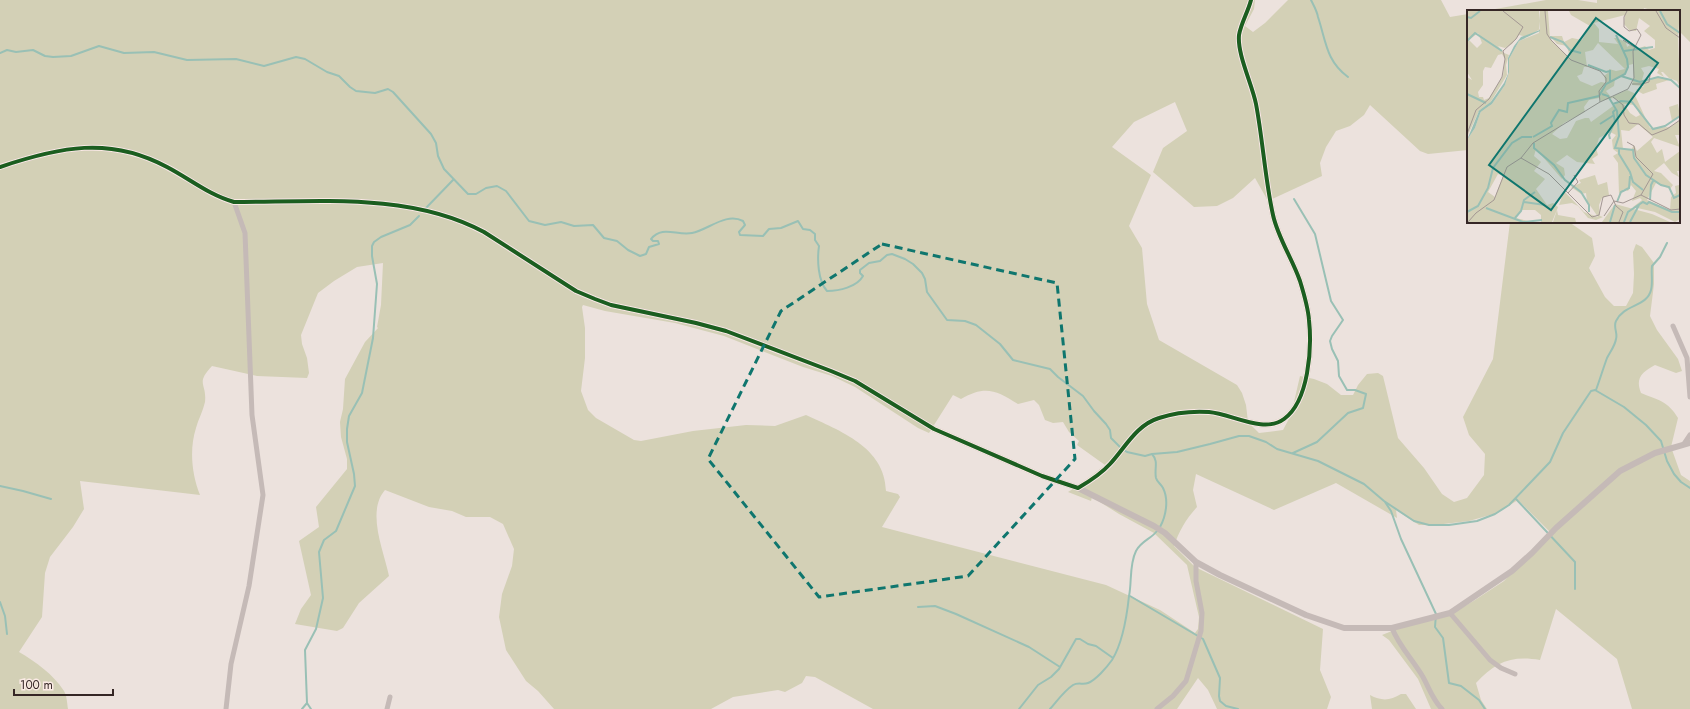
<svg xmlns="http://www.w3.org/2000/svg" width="1690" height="709" font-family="Jost,sans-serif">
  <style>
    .green { fill: #d3d0b6; fill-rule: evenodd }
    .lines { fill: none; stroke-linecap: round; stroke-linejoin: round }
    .stream { stroke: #99c0b5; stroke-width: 2 }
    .minor { stroke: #c5bab7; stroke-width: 5 }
    .tertiary { stroke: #c5bab7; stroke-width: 6 }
    .cycleway-casing { stroke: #faeae4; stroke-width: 6 }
    .cycleway { stroke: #1b5e20; stroke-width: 4 }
    .marked { fill: none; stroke: #0f766e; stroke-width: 3; stroke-dasharray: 8 5; stroke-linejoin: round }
    .inset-river { fill: none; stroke: #99c0b5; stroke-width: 2 }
    .inset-road { fill: none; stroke: #a39793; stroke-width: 1 }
    .view { fill: #0f766e; fill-opacity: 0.15; stroke: #0f766e; stroke-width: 2 }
    .inset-edge { fill: none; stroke: #352625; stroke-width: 2 }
  </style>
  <rect width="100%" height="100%" fill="#ece2dd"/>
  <path class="green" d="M0,0H1255L1254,9L1245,26L1253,32L1265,23L1288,0H1441L1450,17L1468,14V150L1428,154L1420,151L1370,105L1364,115L1350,126L1336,131L1326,147L1320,163L1322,176L1268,201L1255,178L1233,198L1217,206L1194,207L1153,172L1163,148L1187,131L1175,102L1134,122L1112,147L1151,175L1129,226L1142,248L1147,304L1159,340L1237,385L1242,393L1246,405L1248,422L1259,433L1283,430L1291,415L1300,376L1314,379L1327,384L1341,395H1353L1358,385L1367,374L1378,373L1383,376L1398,438L1424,468L1442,494L1454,502L1467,498L1484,475L1485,454L1469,435L1463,417L1493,359L1510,222H1569L1592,238L1595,256L1589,268L1605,297L1614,306H1626L1633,293L1634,274L1633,252L1636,244L1642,247L1654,263V284L1650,316L1657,330L1678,359L1682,371L1676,373L1655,365C1642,372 1635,378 1641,393C1658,400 1668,401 1678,418L1671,447L1681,475L1690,481V709H1632L1617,659L1556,609L1540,660C1512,655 1495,662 1476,683L1481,700L1487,709H1431L1418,679L1389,640L1382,635L1407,625L1448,616L1475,600L1504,581L1550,532L1518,500L1497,513L1469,521L1435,525H1419L1396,510L1397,518L1336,483L1274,510L1196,474L1193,490L1197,507C1186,519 1179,531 1174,546L1195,567L1323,629L1320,670L1331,697L1327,709H1217L1208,690L1198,678L1177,709H873L815,677L806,676L802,683L785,692L778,690L733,697L711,709H554L538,691L526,681L506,650L499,617L502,594L512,566L514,549L503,524L490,517H466L452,511L429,507L385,490C366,512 384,551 389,576L359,603L343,628L337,631L295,624L301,609L311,595L299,541L319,527L316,507L347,469V459L341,437L340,422L343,409L345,379L365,342L378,328L377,327L381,305L383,263L357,267L334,281L318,293L301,335L302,344L307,358L309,373L307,378L257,376L212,366C195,384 207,383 205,402C203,411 198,420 196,428C189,450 192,475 200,495L80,481L84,509L73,527L50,557L45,573L42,617L19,652C36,662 53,674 64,691C67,696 67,703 68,709H0ZM583,305L605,311L675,323L724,336L803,367L832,376L855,387L918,428L929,433L953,395L961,399C985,385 996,390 1018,404L1034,400L1039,405L1045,420L1053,423L1063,422L1069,432L1079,441L1077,445L1105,465L1081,484L1068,492L1091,501L1092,497L1119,514L1154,533L1187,565L1199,617L1198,629L1195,633L1160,610L1106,585L882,527L900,497L898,494L886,491C885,447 840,431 806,415L775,426L746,425L693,431L641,441L634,440L596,418L588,410L581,391L585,358V328L582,307Z
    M1546,0H1578L1597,3V0H1690V42L1679,31V11H1655L1644,8L1643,11H1484Z
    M1401,694H1406L1416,709H1372L1370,695C1381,701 1390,701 1401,694Z"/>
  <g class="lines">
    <path class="stream" d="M1311,0C1314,6 1317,11 1318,17C1326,41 1326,61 1348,77
      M0,53L7,50L16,52L33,50L45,56L53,57L71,56L99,46L124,53L154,52L187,60L236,59L264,66L296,57L305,59L327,72L339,76L350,87L356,91L375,93L388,89L393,92L431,134L436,143L438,156L444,169L468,194H476L486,188L497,186L506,191L529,221L545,225L561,222L574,226L593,225L604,238L617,241L628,250L640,256L646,254L649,247L659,244L658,241H653L651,239C662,225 677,236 692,233C708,230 726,212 743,221L745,225L739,232L740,235L763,236L769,229L781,228L798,221L803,229L810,230L815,234V240L819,246C817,260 818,281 827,291C839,291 857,287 863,276L860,273V270L869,263L880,261L887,255L892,254L905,259L913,264L922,273L925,279L927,292L947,320L965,321L976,325L1000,344L1013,360L1050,369L1058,377L1083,396L1094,411L1106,424L1110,430L1111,438L1121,448L1127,452L1145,456L1152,454L1177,452L1210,444L1239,436H1249L1266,442L1277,449L1318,461L1364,484L1384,501L1414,521L1429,525H1449L1477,521L1495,514L1509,505L1550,462L1563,433L1591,391L1595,390L1624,407L1646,425L1661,441L1667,461L1674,474L1681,482L1690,488
      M425,209L453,180
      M1596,390C1600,379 1603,369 1607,358C1610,352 1615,346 1616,339C1618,333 1613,327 1616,321C1624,304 1647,307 1651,290C1653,283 1651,273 1652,266L1660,257L1667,243
      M1293,453L1317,442L1348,413L1363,408L1366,394L1355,390H1347L1339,376L1338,361L1332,349L1330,341L1332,336L1343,320L1331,301L1315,234L1294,199
      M1152,454C1159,462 1154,468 1156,478C1157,482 1161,484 1163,488C1169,500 1166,516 1160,527
      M0,486L23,491L51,499
      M1516,499L1575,562V589
      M1385,502L1391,511L1401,539L1436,614L1435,627L1443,638L1449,683L1461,686L1479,700L1485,709
      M1130,596L1203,639L1220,678L1219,696L1220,701L1226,706L1238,709
      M0,602L5,616L7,634
      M918,607L935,606L956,614L1029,647L1060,667
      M302,709L307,703
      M311,709L307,703L305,650L316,629L323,598L319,552L324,540L336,531L355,486L354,474L347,442V429L349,416L362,393L373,338L377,284L372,256V246L374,242L381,237L410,225L419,216
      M1019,709L1038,685L1051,677L1059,669L1076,639H1080L1088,644L1096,646L1113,658
      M1050,709C1057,701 1064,691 1073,685C1078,682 1083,685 1088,683C1096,680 1107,667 1112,660C1122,644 1127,615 1129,596C1132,582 1129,565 1136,551C1141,541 1151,539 1157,531"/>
    <path class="minor" d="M1673,326L1687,358L1690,397
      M1684,444L1690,435
      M1450,613L1490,660L1501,668L1515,674
      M1392,628C1399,646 1413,660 1423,677C1429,688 1433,700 1442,709
      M226,709L231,664L249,586L263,495L252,415L245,233L234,202
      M387,709L390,697
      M1157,709L1173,696L1186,681L1201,631L1202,613L1196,581V562"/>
    <path class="tertiary" d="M0,167C59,147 110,136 167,167C190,179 209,195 234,202C316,202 410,192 484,232L576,291L595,299L611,305L696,323L726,331L831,371L855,381L934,429L1042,476L1078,488C1090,481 1101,474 1110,464C1125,448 1136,425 1159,418C1174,413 1193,411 1209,412C1232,414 1264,434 1284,419C1309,401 1312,348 1309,320C1308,307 1304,294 1300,281C1292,258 1278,238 1273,215C1265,179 1263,141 1256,104C1252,84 1237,54 1239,35C1241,23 1248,12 1251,0
      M1078,488L1154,526L1165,533L1196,562L1220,575L1306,615L1344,628H1392L1450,613L1512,571L1532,553L1556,528L1620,471L1655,453L1690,443"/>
    <defs>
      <path id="cycleway" d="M0,167C59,147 110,136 167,167C190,179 209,195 234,202C316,202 410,192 484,232L576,291L595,299L611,305L696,323L726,331L831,371L855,381L934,429L1042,476L1078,488C1090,481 1101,474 1110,464C1125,448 1136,425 1159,418C1174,413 1193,411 1209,412C1232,414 1264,434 1284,419C1309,401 1312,348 1309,320C1308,307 1304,294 1300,281C1292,258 1278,238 1273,215C1265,179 1263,141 1256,104C1252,84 1237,54 1239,35C1241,23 1248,12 1251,0"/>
    </defs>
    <use href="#cycleway" class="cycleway-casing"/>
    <use href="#cycleway" class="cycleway"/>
  </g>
  <path class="marked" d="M882,244L1057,283L1075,459L968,576L819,597L708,459L781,311Z"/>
  <g transform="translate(1467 10)">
    <rect width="213" height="213" fill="#ece2dd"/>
    <path d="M0,1H72L73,19L60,27L52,25L45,34L38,38L31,36L37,43L42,45L39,55L40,65L23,93L12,101L0,127V67L5,70L0,62ZM11,23L15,33L10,38L2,30ZM35,44L38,49L36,66L22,88L17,90L16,87H12L11,82L16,75V61L18,57L24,58L31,45ZM73,1H81L83,29L103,48L100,36L90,34L83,26H95L97,32L105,28L115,30L123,16L104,5L102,1H213L211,26L213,77L210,71L202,68L196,62H194L197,67L190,63L192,59L182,56L174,58L177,63L175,70L191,67L202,70L189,74L190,79L176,84L169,80L177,76L165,75L167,68L166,54L162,55L157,65L148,69L147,76L139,81L144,87L160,80L167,83L183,118L203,117L213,110V125H208L213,137L187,128L184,132L190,143L195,139L198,152L213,141V161H210L212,167L205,163L197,153L187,161L194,163L206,175L203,179L189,173L180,190L203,200L204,187L209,183L208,176L212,175L213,209L208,212L188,202L166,197L175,190L173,188L165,191L169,181L164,175L161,181L157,179L152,184L151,153L146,146L151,143L146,139L145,130L149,125L143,122L132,128L129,138L131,145L125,149L128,154L110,152L100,145L89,153L97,158L98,165L95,169L69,139L67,146L74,152L67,161L78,169L69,179L80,195L86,193L91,197L85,212H74V205L68,200H55L49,208L65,212H0V130L8,118L14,101L25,94L38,75L42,62V49L52,31L72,23ZM158,5L157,14L162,20L169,21L172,8L183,16L177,21L188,30V38L182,40L178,36L170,39L163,35L160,37L159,32L149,28H147L151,34L132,32V19L127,13ZM131,33L158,59L149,61L142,59V62L137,66L139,73L134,72L125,76L113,71L110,66L115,64L117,57H120L118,42L126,40ZM132,88L134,91L146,88L153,91L124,112L122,108H118L109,111L100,128L93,129L85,124L97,113L118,102L117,97L122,90ZM157,94L168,95L173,105L169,107L163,103ZM171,114L186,127L170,141L167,135L164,140L156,139L154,120L162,121ZM31,164L36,166L28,187L21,182ZM211,94L213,107L205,111L202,97ZM128,165L131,175L140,172L142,185L135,188L132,195L133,206L136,207L129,210L121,208L111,196L105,193L92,195L97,181L117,202L131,207L120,191L119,183L114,184L104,177L114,173L112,170ZM148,194L185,204L203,212H135ZM90,200L91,205L108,208L109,212H86Z" fill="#d3d0b6" fill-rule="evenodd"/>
    <path d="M72,1L73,21L52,31L42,49V62L38,75L25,94L14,101L8,118L0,130L12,101L23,93L37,73L41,64V48L47,36L54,27L73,20Z" fill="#99c0b5"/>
    <path class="inset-river" d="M193,1L200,14L213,23M0,7L4,8L13,1M83,27L96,32L103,40L114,43M0,31L8,23L35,41M157,41L186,37M121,55L139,62L143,61V71M154,66L173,72L191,67L204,70L213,78M0,84L19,93M135,84L141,86L150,101L152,126L148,138L166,140L167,148L179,165L194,175L202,177L207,188L213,185M146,94L154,91L165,92L186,119L198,116L213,106M12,102L24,93M133,114L147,105M66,127L85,116L84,113L92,100L100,102L101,93L132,86L139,74L158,64L161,57L160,49L149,25M143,129L142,125L148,111L146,102L148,100M67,133V138L87,155L98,170L114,182L122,195V202M152,139V144L163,162L166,172L176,180M183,190L184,175L186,171M57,192L78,195M150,192L154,182L162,178L163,166M19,198L56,212L75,210M0,202L11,196L21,178L26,158L45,133L55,127H65M48,208L54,201L57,190L68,182M143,212L148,195M157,212L161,202L176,192L180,194L182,192L205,202H213M163,212L172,195"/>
    <path class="inset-road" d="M189,1L199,18L213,28M156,30L167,37M165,74H175L182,72L183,65M146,87L156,95L157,105L162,113L172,114L185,125L200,119L213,110M133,92L161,79L167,68L166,41L174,25L170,19L162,21L157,17V7L160,1M0,124L9,100L22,89L35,67L38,49L36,41L49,29L56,17L36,1M54,148L82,164L125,207L132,205L136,187L144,185L149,196L156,202L152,212M101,183L111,172L107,165M174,185L204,200L213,199M137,206L147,191L156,193L174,185L186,164L169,147L167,136L160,132M1,212L9,203L27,190L40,157L54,148L66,133L133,92L132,81L139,72V68L133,61L104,50L84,30L80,24L78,1"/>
    <path class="view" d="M129,8L191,53L84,200L22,155Z"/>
    <rect width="213" height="213" class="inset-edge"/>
  </g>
  <path d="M14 689v6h99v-6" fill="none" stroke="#352625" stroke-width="2"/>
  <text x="20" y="689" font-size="12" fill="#352625" stroke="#faeae4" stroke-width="3" paint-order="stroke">100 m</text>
</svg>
